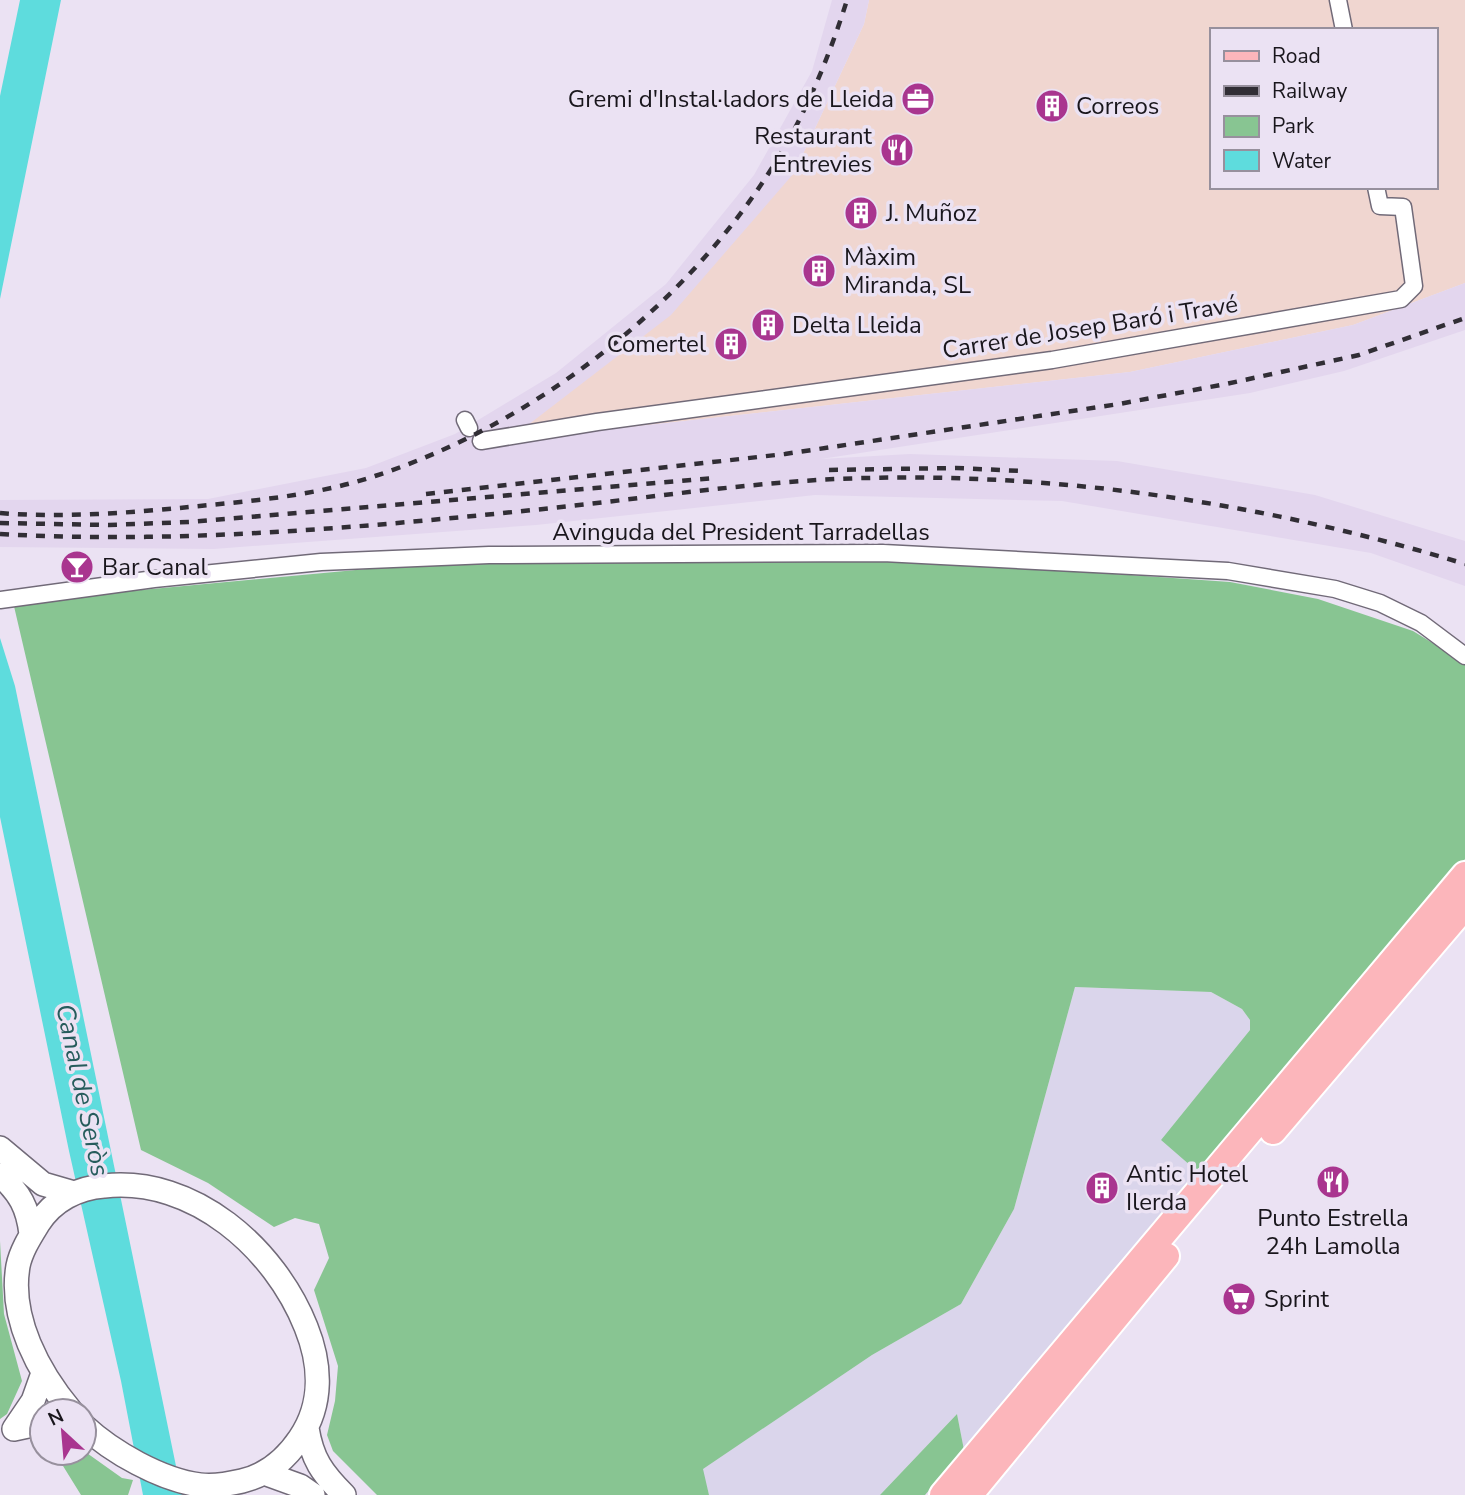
<svg xmlns="http://www.w3.org/2000/svg" width="1465" height="1495" font-family="'Nunito Sans',sans-serif">
  <style>
    .commercial { fill: #dad5eb }
    .industrial { fill: #f0d6d0; fill-rule: evenodd }
    .built { fill: #e3d6ee }
    .green { fill: #88c592 }
    .water { fill: #5edcdd }
    .lines { fill: none; stroke-linecap: round; stroke-linejoin: round }
    .minor-casing { stroke: #716a78; stroke-width: 19 }
    .secondary-casing { stroke: #716a78; stroke-width: 26 }
    .primary-casing { stroke: #fff; stroke-width: 30 }
    .minor { stroke: #fff; stroke-width: 16 }
    .secondary { stroke: #fff; stroke-width: 23 }
    .primary { stroke: #fcb6bb; stroke-width: 26 }
    .rail { stroke: #312e35; stroke-width: 4.5; stroke-dasharray: 9 9; stroke-linecap: butt }
    .labels { text-anchor: middle; stroke-width: 7; stroke-linejoin: round; paint-order: stroke }
    .poi-label { font-size: 24px; fill: #19161c; stroke: #ebe2f3; text-anchor: start }
    .street-label { font-size: 24px; fill: #19161c; stroke: #ebe2f3 }
    .water-label { font-size: 26px; font-style: italic; fill: #265c5c; stroke: #ebe2f3 }
  </style>
  <rect width="100%" height="100%" fill="#ebe2f3"/>
  <path class="commercial" d="M1075,987L1211,992L1242,1009L1250,1020V1030L1161,1140L1199,1173L964,1450L957,1414L880,1495H709L702,1469L872,1355L961,1304L1014,1209Z"/>
  <path class="industrial" d="M869,0H1465V283L1353,325L1130,372L522,439L528,425L794,173L864,24ZM1211,30H1435V187H1211Z"/>
  <path class="built" d="M832,0H869L864,24L794,173L671,315L528,425L522,439L1130,372L1353,325L1465,283V330L1344,371L1250,393L821,459L910,454L1117,461L1315,495L1465,541V586L1371,553L1062,501L815,495L536,525L214,549L0,547V500L208,499L366,468L455,434L556,373L666,284L754,175L812,71Z"/>
  <path class="green" d="M890,558L1230,582L1318,599L1413,631L1465,663V859L1199,1173L1161,1140L1250,1030V1020L1242,1009L1211,992L1075,987L1014,1209L961,1304L872,1355L703,1469L709,1495H377L333,1451L327,1435L335,1401L338,1366L314,1290L329,1258L319,1224L295,1218L274,1227L208,1183L141,1150L13,602L420,564L532,559Z
    M0,1241L4,1314L22,1381L7,1414L0,1419Z
    M957,1414L964,1450L925,1495H880Z
    M84,1451L122,1478L133,1480L128,1495H81L55,1453H84Z"/>
  <path class="water" d="M20,0H61L0,299V96Z
    M0,638L15,686L182,1495H143L121,1381L69,1151L0,817Z"/>
  <g class="lines">
    <defs>
      <path id="minor" d="M1338,0L1344,30
        M465,420L469,428
        M481,441L597,422L1052,360L1401,299L1414,286L1403,207L1380,206L1376,187
        M0,600L154,579L321,562L489,555L883,553L1228,571L1335,589L1380,603L1421,623L1465,656"/>
      <path id="secondary" d="M0,1148L43,1184L74,1193
        M0,1175C20,1193 28,1208 31,1234
        M71,1411C39,1373 9,1318 18,1266C21,1251 30,1237 38,1224C53,1200 78,1188 104,1186C194,1176 275,1249 306,1327C321,1364 323,1404 300,1438C286,1459 267,1475 242,1481C229,1484 214,1487 200,1485C161,1480 112,1452 84,1426
        M307,1428C312,1459 322,1473 344,1495
        M14,1429L33,1401L43,1373
        M14,1429L42,1423
        M264,1473L300,1486L313,1495"/>
      <path id="primary" d="M1273,1131L1465,906
        M943,1495L1465,875
        M969,1495L1166,1256"/>
    </defs>
    <use href="#minor" class="minor-casing"/>
    <use href="#secondary" class="secondary-casing"/>
    <use href="#primary" class="primary-casing"/>
    <use href="#minor" class="minor"/>
    <use href="#secondary" class="secondary"/>
    <use href="#primary" class="primary"/>
    <path class="rail" d="M829,470L956,468L1022,471
      M426,494L785,454L1119,404L1226,384L1359,355L1465,318
      M0,513C60,518 129,513 189,507C251,501 315,496 375,476C535,424 691,303 778,158C808,109 830,54 847,0
      M0,523L109,525L190,522L714,478
      M0,534C178,544 356,528 533,510C634,500 734,484 836,479C1048,470 1262,502 1465,564"/>
  </g>
  <defs>
    <symbol id="office-disc" viewBox="-11 -11 22 22"><circle r="9.5" fill="#a9358f" stroke="#ebe2f3"/><path d="M-6-3h4V-5.5h4V-3h4V5H-6ZM-1-4.5V-3h2v-1.5ZM-6 0V1H6V0Z" fill="#fff"/></symbol>
    <symbol id="building-disc" viewBox="-11 -11 22 22"><circle r="9.5" fill="#a9358f" stroke="#ebe2f3"/><path d="M-4-6H4V6H1V3H-1V6H-4ZM-2.5-4.3h1.7v1.8h-1.7ZM.8-4.3h1.7v1.8H.8ZM-2.5-1h1.7V.8h-1.7ZM.8-1h1.7V.8H.8Z" fill="#fff"/></symbol>
    <symbol id="restaurant-disc" viewBox="-11 -11 22 22"><circle r="9.5" fill="#a9358f" stroke="#ebe2f3"/><path d="M-5-6h1v4h1v-4h1v4h1v-4h1v5L-1.5 .5V6h-2V.5L-5-1ZM5-6V6H3V1.5H1.5Q1.5-4 5-6Z" fill="#fff"/></symbol>
    <symbol id="bar-disc" viewBox="-11 -11 22 22"><circle r="9.5" fill="#a9358f" stroke="#ebe2f3"/><path d="M-6-5H6L.8 .8V4.5H3.5V6h-7V4.5H-.8V.8Z" fill="#fff"/></symbol>
    <symbol id="supermarket-disc" viewBox="-11 -11 22 22"><circle r="9.5" fill="#a9358f" stroke="#ebe2f3"/><path d="M-6-5.5h2.5l.6 2H6L4.5 2H-2.5L-4.4-4H-6ZM-1.5 3.2a1.3 1.3 0 1 0 .1 0ZM3 3.2a1.3 1.3 0 1 0 .1 0Z" fill="#fff"/></symbol>
  </defs>
  <g fill-rule="evenodd">
    <use href="#office-disc" x="899" y="80" width="38" height="38"/>
    <use href="#building-disc" x="1033" y="87" width="38" height="38"/>
    <use href="#restaurant-disc" x="878" y="131" width="38" height="38"/>
    <use href="#building-disc" x="842" y="194" width="38" height="38"/>
    <use href="#building-disc" x="800" y="252" width="38" height="38"/>
    <use href="#building-disc" x="749" y="306" width="38" height="38"/>
    <use href="#building-disc" x="712" y="325" width="38" height="38"/>
    <use href="#bar-disc" x="58" y="548" width="38" height="38"/>
    <use href="#restaurant-disc" x="1314" y="1163" width="38" height="38"/>
    <use href="#building-disc" x="1083" y="1169" width="38" height="38"/>
    <use href="#supermarket-disc" x="1220" y="1280" width="38" height="38"/>
  </g>
  <g class="labels">
    <g class="poi-label">
      <text x="894" y="107" text-anchor="end">Gremi d'Instal·ladors de Lleida</text>
      <text x="1076" y="114">Correos</text>
      <text x="872" y="144" text-anchor="end">Restaurant<tspan x="872" dy="28">Entrevies</tspan></text>
      <text x="886" y="221">J. Muñoz</text>
      <text x="844" y="265">Màxim<tspan x="844" dy="28">Miranda, SL</tspan></text>
      <text x="792" y="333">Delta Lleida</text>
      <text x="706" y="352" text-anchor="end">Comertel</text>
      <text x="102" y="575">Bar Canal</text>
      <text x="1126" y="1182">Antic Hotel<tspan x="1126" dy="28">Ilerda</tspan></text>
      <text x="1333" y="1226" text-anchor="middle">Punto Estrella<tspan x="1333" dy="28">24h Lamolla</tspan></text>
      <text x="1264" y="1307">Sprint</text>
    </g>
    <g class="street-label">
      <text transform="translate(1090 327) rotate(-9)" y="8">Carrer de Josep Baró i Travé</text>
      <text x="741" y="540">Avinguda del President Tarradellas</text>
    </g>
    <g class="water-label">
      <text transform="translate(83 1090) rotate(78)" y="9">Canal de Seròs</text>
    </g>
  </g>
  <rect x="1210" y="28" width="228" height="161" fill="#ebe2f3" stroke="#97909d" stroke-width="2"/>
  <rect x="1224" y="51" width="35" height="10" fill="#fcb6bb" stroke="#97909d" stroke-width="2"/>
  <text x="1272" y="63" font-size="21" fill="#19161c">Road</text>
  <rect x="1224" y="86" width="35" height="10" fill="#312e35" stroke="#97909d" stroke-width="2"/>
  <text x="1272" y="98" font-size="21" fill="#19161c">Railway</text>
  <rect x="1224" y="116" width="35" height="21" fill="#88c592" stroke="#97909d" stroke-width="2"/>
  <text x="1272" y="133" font-size="21" fill="#19161c">Park</text>
  <rect x="1224" y="150" width="35" height="21" fill="#5edcdd" stroke="#97909d" stroke-width="2"/>
  <text x="1272" y="168" font-size="21" fill="#19161c">Water</text>
  <g transform="translate(63 1432) rotate(334)"><circle r="33" fill="#ebe2f3" stroke="#97909d" stroke-width="2"/>
  <path d="M0-5L12 26L0 18L-12 26Z" fill="#a9358f"/>
  <text y="-10" font-size="19" font-weight="bold" text-anchor="middle" fill="#19161c">N</text>
  </g>
</svg>
